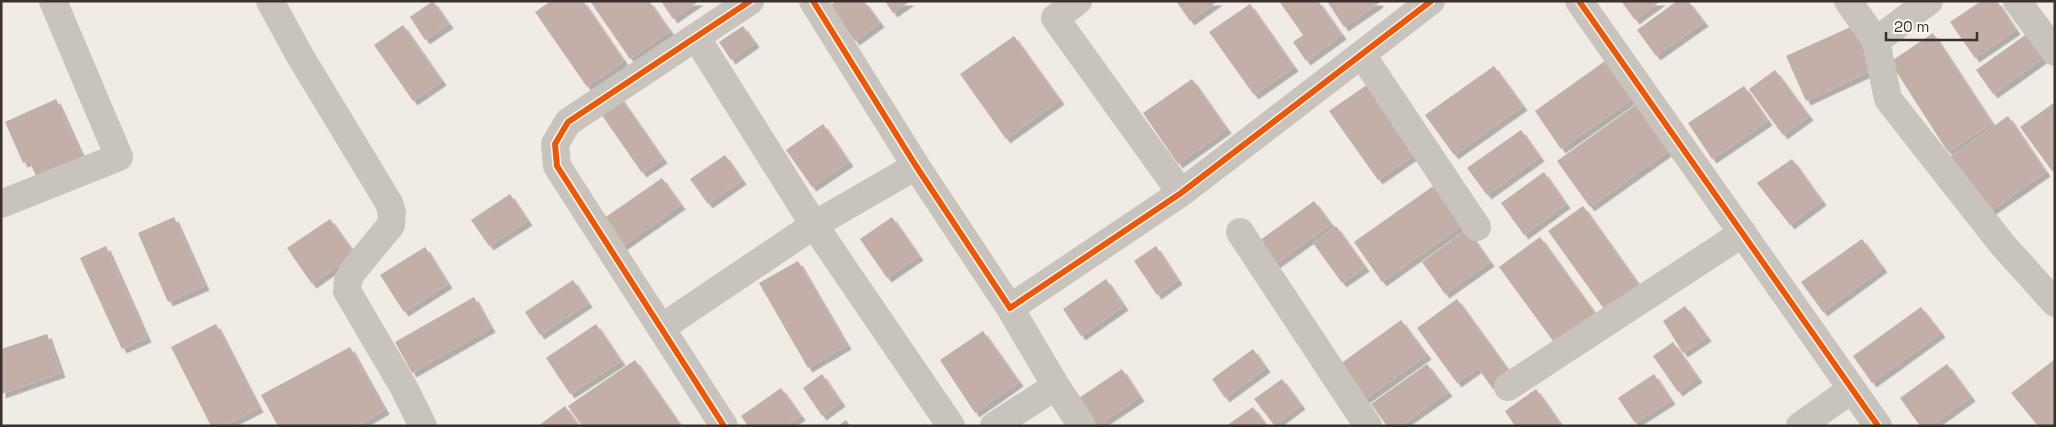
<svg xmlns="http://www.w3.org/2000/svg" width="2056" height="427" font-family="'Space Grotesk',sans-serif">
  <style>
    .building { fill: #c3afa7; filter: url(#shadow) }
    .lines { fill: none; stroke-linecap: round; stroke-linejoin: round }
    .minor { stroke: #c9c3be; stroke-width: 28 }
    .cycleway-casing { stroke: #fbf5ee; stroke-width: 9 }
    .cycleway { stroke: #e8590c; stroke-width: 6 }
  </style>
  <defs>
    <filter id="shadow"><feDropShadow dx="4.5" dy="4.5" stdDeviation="0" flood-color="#0004"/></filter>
  </defs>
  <rect width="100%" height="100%" fill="#f0ebe5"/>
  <path class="building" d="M433,1L449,24L425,40L410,17Z
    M551,1H583L624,61L587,87L535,12Z
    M590,1H649L670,31L630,59Z
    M661,1H699L673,19Z
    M836,1H864L880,23L855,41L830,6Z
    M885,1H910L893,13Z
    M1176,1H1218L1190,21Z
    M1279,1H1318L1342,35L1306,61L1293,42L1303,35Z
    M1327,1H1378L1379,3L1344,27Z
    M1621,1H1661L1635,20Z
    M1677,1H1688L1704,22L1656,56L1637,30Z
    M1981,1H1997L2016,30L1975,58L1950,22Z
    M1250,4L1294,67L1254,95L1209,32Z
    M403,25L442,81L413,101L374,45Z
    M743,26L755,43L731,60L719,42Z
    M1853,26L1873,70L1806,101L1786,56Z
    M2031,31L2048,55L1993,94L1976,70Z
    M1933,33L1992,123L1948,152L1890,62Z
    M1014,36L1060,100L1006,139L960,74Z
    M1605,61L1632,99L1561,149L1535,111Z
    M1494,66L1523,106L1454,155L1425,115Z
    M1775,70L1809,116L1783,135L1749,89Z
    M1192,79L1227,129L1178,164L1143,113Z
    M1371,82L1420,151L1378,180L1329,111Z
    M1744,86L1768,121L1712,159L1688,123Z
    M620,97L663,159L642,173L599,111Z
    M56,99L87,167L42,188L29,161L23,163L5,122Z
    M1641,101L1674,147L1590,207L1557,161Z
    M2055,102V169L2052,171L2020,127Z
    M2008,116L2046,172L1989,212L1950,157Z
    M823,124L849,162L812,187L786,150Z
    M1521,130L1540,157L1487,195L1467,168Z
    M725,155L742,180L708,204L690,179Z
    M1792,159L1822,201L1790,225L1757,183Z
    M1544,172L1566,204L1524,235L1501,203Z
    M662,178L681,205L622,246L603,219Z
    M1436,184L1465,223L1382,282L1354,242Z
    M510,194L528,221L489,246L471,220Z
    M1314,201L1331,224L1271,267L1255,244Z
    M1583,206L1642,289L1607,313L1548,231Z
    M174,217L205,286L168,302L138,233Z
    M892,217L919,256L887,278L860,239Z
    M330,219L355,254L312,284L287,248Z
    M1336,226L1365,267L1342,283L1313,243Z
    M1467,229L1490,262L1445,294L1422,262Z
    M1540,237L1602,323L1561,352L1499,267Z
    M1862,239L1883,268L1823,312L1801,282Z
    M106,246L147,338L122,349L80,258Z
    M1156,246L1178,280L1157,295L1134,261Z
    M425,247L448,284L404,312L380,275Z
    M798,261L847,345L808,368L759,283Z
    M1106,279L1124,306L1081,336L1063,309Z
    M573,280L588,303L540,335L525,312Z
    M474,297L491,328L412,373L395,342Z
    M1457,299L1512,375L1493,389L1478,368L1457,383L1417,328Z
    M1685,306L1707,337L1683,353L1663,321Z
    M1921,307L1941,333L1872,383L1853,356Z
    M1401,320L1427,355L1361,402L1336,367Z
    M216,324L259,408L224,426H211L171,347Z
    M596,324L621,361L570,394L546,358Z
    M983,331L1019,382L975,413L940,360Z
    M47,334L61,373L1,394V349Z
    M1673,342L1698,378L1678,392L1653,356Z
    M350,347L385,410L357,426H278L261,395Z
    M1253,349L1266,368L1225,398L1212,379Z
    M2055,359V426H2038L2011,393Z
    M635,360L681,426H582L568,406Z
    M1427,364L1448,392L1400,426H1387L1371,404Z
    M1947,364L1971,397L1931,426H1920L1900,398Z
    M1122,369L1140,397L1097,426H1094L1076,400Z
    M822,374L841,402L822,416L803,388Z
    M1654,374L1671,400L1635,423L1618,398Z
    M1282,379L1301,405L1274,425L1254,399Z
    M781,388L801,416L786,426H748L741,416Z
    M1536,389L1562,426H1515L1505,411Z
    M565,406L579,426H538Z
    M1253,407L1267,426H1226Z
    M846,420L850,426H838Z"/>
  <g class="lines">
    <path class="minor" d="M270,1L300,56L389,203L392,213L391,225L353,271L348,280L347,291L404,388L423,426
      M813,1L916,166L1010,308L1181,193L1431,1
      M1078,1L1055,18L1181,193
      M1579,1L1878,426
      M1848,1L1876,41L1888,99L2002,244L2055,303
      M2017,1L2055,52
      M696,37L814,225L951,426
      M1876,41L1929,1
      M1362,55L1477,227
      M1,204L119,157L53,1
      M1240,232L1368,426
      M1010,308L1056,386L1082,426
      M661,328L814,225L916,166
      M1508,387L1743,233
      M724,426L557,166L555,144L568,122L750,1
      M994,426L1056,386
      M1800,426L1852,389"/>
    <defs>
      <path id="cycleway" d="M813,1L916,166L1010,308L1181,193L1431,1
        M1579,1L1878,426
        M724,426L557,166L555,144L568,122L750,1"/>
    </defs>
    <use href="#cycleway" class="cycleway-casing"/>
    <use href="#cycleway" class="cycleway"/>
  </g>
  <rect width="2056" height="427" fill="none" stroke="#3b302b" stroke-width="5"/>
  <path d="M1886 32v8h91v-8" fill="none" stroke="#3b302b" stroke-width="2.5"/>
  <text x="1894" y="32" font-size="15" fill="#3b302b" stroke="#fbf5ee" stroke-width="4" paint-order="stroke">20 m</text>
</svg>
